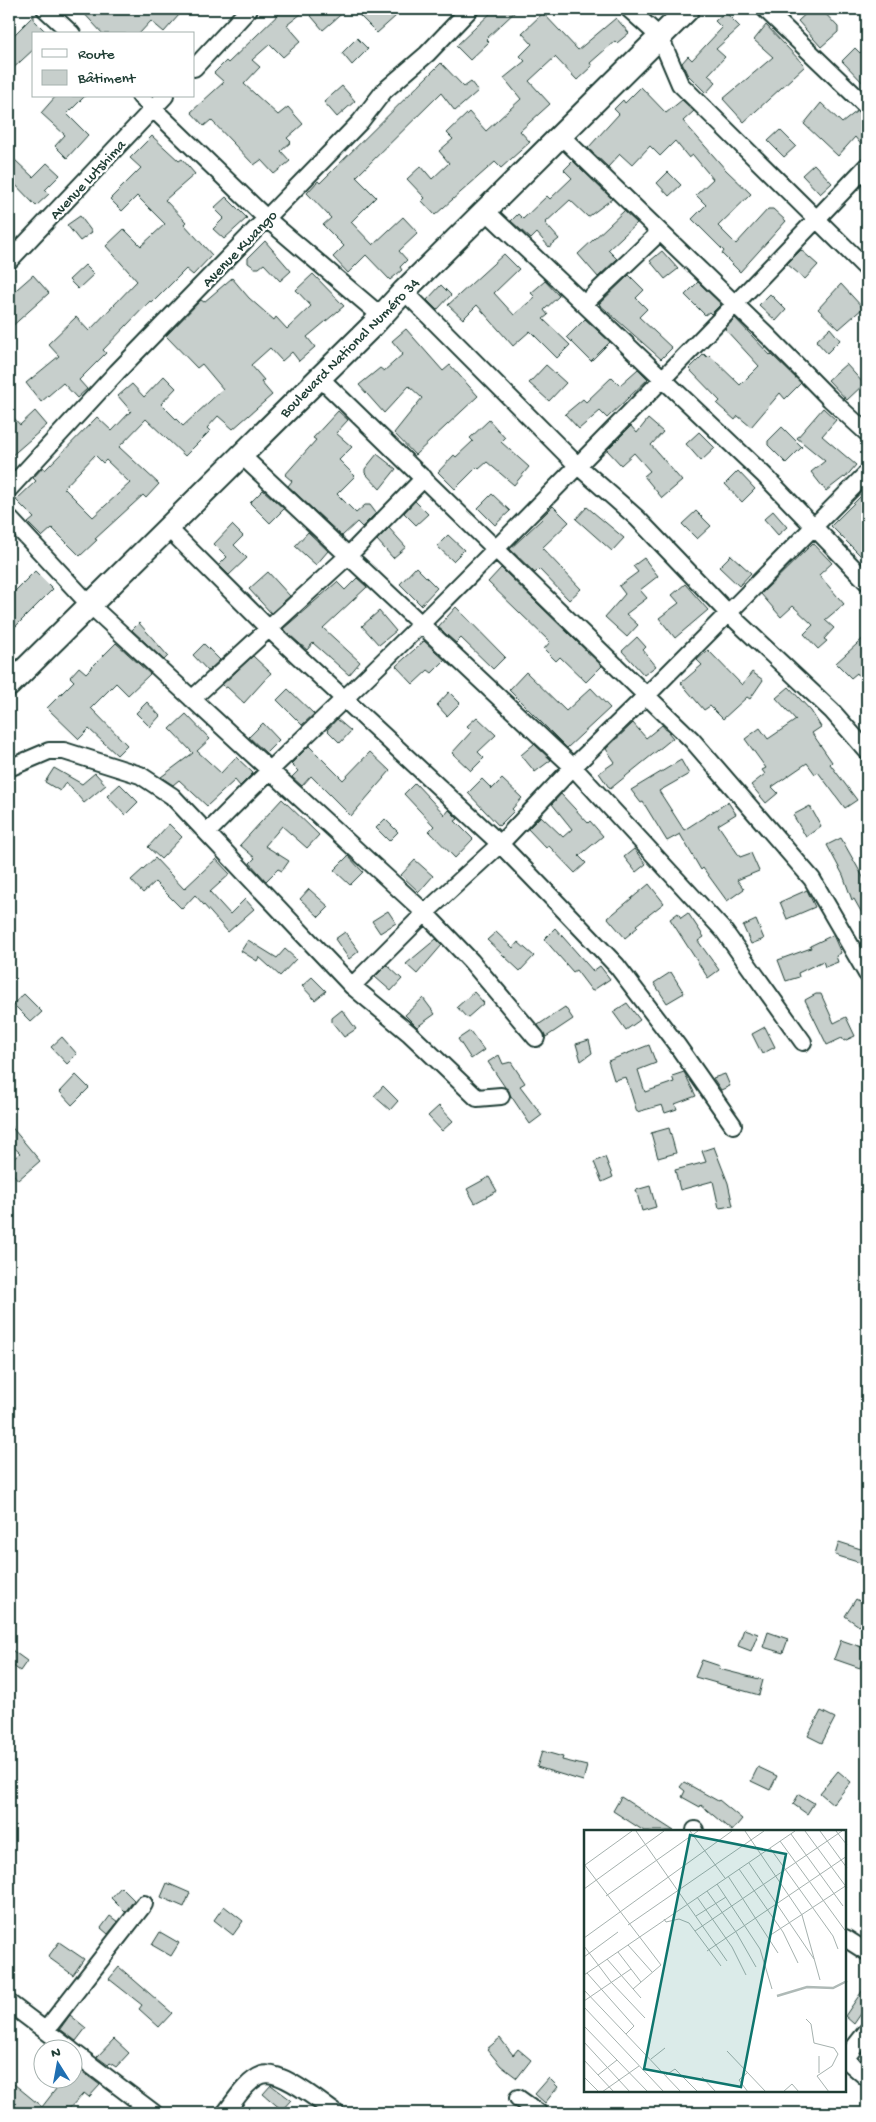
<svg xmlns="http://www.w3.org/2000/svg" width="876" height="2122" font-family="'Gochi Hand',sans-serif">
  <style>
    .building { fill: #c7cfcc; stroke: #1f3d34; fill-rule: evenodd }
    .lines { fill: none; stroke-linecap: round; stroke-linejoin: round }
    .minor-casing { stroke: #1f3d34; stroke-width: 20 }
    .secondary-casing { stroke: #1f3d34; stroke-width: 26 }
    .minor { stroke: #fff; stroke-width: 16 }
    .secondary { stroke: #fff; stroke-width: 22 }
    .labels { text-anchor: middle; stroke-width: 4.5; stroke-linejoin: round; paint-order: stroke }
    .street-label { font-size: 15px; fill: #1f3d34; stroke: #fff }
    .inset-river { fill: none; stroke: #afbab7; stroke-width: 2.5 }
    .inset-road { fill: none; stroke: #a5b1ae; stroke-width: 1 }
    .view { fill: #0f766e; fill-opacity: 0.15; stroke: #0f766e; stroke-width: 2.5 }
    .inset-edge { fill: none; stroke: #1f3d34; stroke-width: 2.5 }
  </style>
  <rect width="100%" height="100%" fill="#fff"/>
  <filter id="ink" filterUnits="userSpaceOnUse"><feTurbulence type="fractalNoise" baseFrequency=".02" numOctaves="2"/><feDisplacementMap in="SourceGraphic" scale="10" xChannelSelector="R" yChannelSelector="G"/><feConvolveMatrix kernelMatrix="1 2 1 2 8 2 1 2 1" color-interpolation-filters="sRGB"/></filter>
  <g filter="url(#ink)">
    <path class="building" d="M80,9H171L179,15L164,32L151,21L139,34H103Z
      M284,9H347L323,30L306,10L287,25L301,41L283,57L270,44L252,60L260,67L244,84L278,115L288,107L303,124L287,138L291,142L281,151L290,161L274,174L261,160L254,165L211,120L204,126L191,112L224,82L214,73L226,61L228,63Z
      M353,9H390L396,16L377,33Z
      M495,9H518L486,39L489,42L470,60L456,46Z
      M811,9H821L838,27V32L821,47L798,21Z
      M725,12L740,27L716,49L725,57L708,75L716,82L706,93L687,74L682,63L688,56L692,60L722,28L715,21Z
      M543,13L578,50L616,18L629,33L617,43L615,41L590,63L592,66L577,80L555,57L529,81L550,104L520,131L530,142L501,168L495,162L435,215L422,201L425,198L407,179L421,166L432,179L449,163L439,151L453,139L447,133L469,112L486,131L521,99L504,78L525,61L520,56L532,44L522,33Z
      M34,15V20L48,34H34V49L9,72V40Z
      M766,25L805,66L744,122L723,99L773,57L754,40Z
      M357,38L368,49L352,65L342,53Z
      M867,46V87L842,61L855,48L860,53Z
      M441,63L464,87L471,82L478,91L455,111L441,93L356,177L376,197L351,222L373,245L403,217L418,233L399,251L407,260L400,267L402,270L390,280L366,255L348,273L333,257L344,246L323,225L331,218L307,193L318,181L320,183Z
      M342,86L355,101L337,117L324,102Z
      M641,87L666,113L682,100L694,111L683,121L726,170L751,194L718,226L736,244L768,209H773L786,221L740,272L722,254L724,251L692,219L706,205L696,195L713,179L693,155L689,158L675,141L660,156L650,146L632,165L620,154L608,167L588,148L619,114L614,109L623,100L625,103Z
      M56,96H85L67,114L88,135L67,158L55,146L65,135L41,113Z
      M821,103L842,123L857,111L867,117V152L855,137L838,156L804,124Z
      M780,130L796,146L784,157L768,141Z
      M152,136L179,161L182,159L195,174L165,200L186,222L184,224L212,255L193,275L186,269L152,303L150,301L103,350L106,353L79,380L87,389L77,398L63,383L41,402L26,383L59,356L48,344L76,317L89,331L137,281L106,246L124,229L141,246L165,224L137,196L122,211L110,199L141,168L130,158Z
      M15,160L33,177L47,163L60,175L45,190L49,194L36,206L9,178V167Z
      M573,161L612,199L588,217L570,200L545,223L559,239L549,247L537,233L531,239L511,221L518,214L523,219L547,196L550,199L572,178L564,170Z
      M814,164L832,183L820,194L802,175Z
      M668,172L681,185L669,196L657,183Z
      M226,197L247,218L224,239L213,229L224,218L214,208Z
      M624,211L637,223L608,250L617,259L598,277L578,254Z
      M80,216L92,232L80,241L67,225Z
      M265,241L291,271L280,281L264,264L259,268H255L248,263V258Z
      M801,250L818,265L805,279L787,264Z
      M662,251L678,269L665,279L650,261Z
      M504,254L519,269L494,293L514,315L535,297L531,293L545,281L559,296L544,310L548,315L543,319L570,345L557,358L530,331L513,346L477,305L463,319L448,305Z
      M85,265L94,274L78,289L69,280Z
      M313,274L344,306L307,337L315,347L299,361L292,352L282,361L270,348L251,365L264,380L261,382L272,395L233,429L218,416L207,428L210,431L185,456L146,419L119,447L159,484L146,498L143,495L95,539L97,540L80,556L52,528L42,537L28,523L34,518L16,500L36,481L33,478L43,467L45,470L97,417L112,431L131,411L118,396L132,384L144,397L164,376L176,388L161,404L183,426L223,389L202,364L197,368L166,336L201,300L204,302L232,278L249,298L274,320L276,317L287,329L311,306L296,290ZM95,455L103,463L106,460L130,483L93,517L64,488Z
      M33,275L49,293L9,329V296Z
      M629,275L644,290L636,298L647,309L639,317L672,348L661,359L599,304Z
      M698,282L721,304L711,314L709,312L705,315L685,295Z
      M841,284L863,308L839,329L818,309Z
      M441,285L451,295L437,310L427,300Z
      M770,294L786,310L776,321L759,305Z
      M735,318L770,355L771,354L801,383L785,399L780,393L751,427L738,416L735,420L717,404L720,401L689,369L704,354L707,357L709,355L740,385L759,366L725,329Z
      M585,319L610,342L591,361L567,337Z
      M830,328L840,340L827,353L816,341Z
      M406,329L443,371L450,365L478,396L415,455L394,433L422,398L409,386L384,413L359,385L380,368L384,371L403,354L392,341Z
      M846,364L864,384L847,400L828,380Z
      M546,365L566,383L549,401L529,383Z
      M638,369L648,379L607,418L600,411L579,429L565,414L583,399L586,402L612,377L620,385Z
      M823,408L836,420L822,436L856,465L845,478L844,477L826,491L811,472L825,461L797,438Z
      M35,411L47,425L9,458V412L20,425Z
      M338,411L348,420L336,433L352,447L339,460L355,476L337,494L356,513L365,505H370L376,513L362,527L357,522L342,536L288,486L292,481L285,475L316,440L313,438Z
      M648,419L663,432L651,445L682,481L662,498L644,476L650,471L634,453L621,465L607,450L631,426L637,433Z
      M489,420L505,438L501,442L529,467L514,485L487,462L479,469L477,467L455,489L438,472L454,455L456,457L473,441L470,438Z
      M782,427L802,447L786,463L768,445V441Z
      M699,432L715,448L701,461L686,444Z
      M377,454L396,469L380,489L365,473V469Z
      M738,471L755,489L742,502L725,484Z
      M263,490L284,509L270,523L250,503Z
      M867,490V562L831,526Z
      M492,494L510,511L495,525L478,508Z
      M415,501L428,514L416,525L404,513Z
      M553,506L569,522L542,548L581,589L569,600L539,569L535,573L510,549L542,519L541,518Z
      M587,507L624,538L612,551L576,519Z
      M696,511L711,526L697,539L682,524Z
      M773,511L787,527L778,535L764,519Z
      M232,525L243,536L234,545L247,558L229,575L219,565L227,557L214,544Z
      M389,528L406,547L393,558L377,540Z
      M308,532L328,551L316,565L295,546Z
      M448,535L464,550L453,561L437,546Z
      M813,543L832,563L819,575L844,604L825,620L834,628L824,639L827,641L818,649L804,634L813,625L793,606L781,617L761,594Z
      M731,555L751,573L739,586L719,567Z
      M644,558L658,576L640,590L647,598L626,614L638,625L627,637L605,617L625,594L619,586L638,572L633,566Z
      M416,567L437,588L421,605L400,584Z
      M501,568L602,666L586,682L560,657L556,661L544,649L550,642L488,582Z
      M35,571L53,589L9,633V597Z
      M268,572L290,596L271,613L249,589Z
      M357,578L367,587L323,628L360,662L349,675L313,643L307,650L283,629L337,582L345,590Z
      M685,584L708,610L675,638L659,618L679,603L672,595Z
      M456,607L505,657L493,669L461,638L456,643L438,627Z
      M379,611L396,631L379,645L362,626Z
      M139,623L168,656L164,660L132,630Z
      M867,635V689L857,673L851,678L836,663Z
      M637,637L646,647L643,650L656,666L644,675L622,651Z
      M424,641L445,660L432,673L428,670L413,684L396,666Z
      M116,643L150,674L128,695L116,683L91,708L127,745L117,755L89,729L79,739L47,708L74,681L70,677L79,667L86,673Z
      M204,644L220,660L208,671L193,655Z
      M708,650L742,685L752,672L763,680L750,699L747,697L723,719L710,706L704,710L681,683L702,665L697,660Z
      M253,656L271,673L244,703L227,687L225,688L222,685Z
      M526,672L566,711L591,688L610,708L567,748L509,690Z
      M789,687L811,711L821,727L812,733L832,762L830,764L857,800L845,808L818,772L815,774L807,763L772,787L778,793L766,803L751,785L765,774L762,770L766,768L745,739L760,728L768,739L796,720L776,698Z
      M288,689L314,714L302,725L277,700Z
      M449,692L460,703L447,716L437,705Z
      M147,702L160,716L150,727L136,713Z
      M186,714L210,739L197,751L221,773L236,757L253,773L240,786L235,780L207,806L179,780L173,785L161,777L193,753L170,729Z
      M477,717L496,735L478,752L484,758L471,771L452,753L472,731L467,726Z
      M337,719L351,731L340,743L327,730Z
      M263,723L279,740L266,753L249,737Z
      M633,723L646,738L662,725L673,738L610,789L599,773L615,762L606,749Z
      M534,744L551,760L535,772L521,755Z
      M309,746L343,780L370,752L390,771L351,816L311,776L302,786L292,777L298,771L291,764Z
      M681,760L689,774L659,791L684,830L728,802L736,814L718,825L740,857L751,853L759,871L737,880L744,889L727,901L703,868L701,870L680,834L667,841L643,802L641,803L631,790Z
      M54,768L82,784L95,773L106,785L84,803L66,782L60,791L45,782Z
      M482,779L492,789L502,779L522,798L512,809L514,811L499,826L468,793Z
      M415,783L445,815L449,810L458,819L455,821L473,839L455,858L429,831L434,826L404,794Z
      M120,784L138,802L125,815L107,796Z
      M561,794L588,823L590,821L603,836L579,856L586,863L575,873L549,846L546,848L528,829L541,816L563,837L572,829L552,804Z
      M282,799L319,835L307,848L282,826L265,846L289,861L282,871L278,869L266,881L250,863L255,858L240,845Z
      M810,806L821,826L806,837L793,815Z
      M385,819L398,832L389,841L376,828Z
      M169,824L182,837L161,859L148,847Z
      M841,838L867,884V922L854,899L852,900L843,875L827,845Z
      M634,849L646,864L636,872L624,857Z
      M348,856L363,872L350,885L334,870Z
      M155,858L184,889L216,859L230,874L210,892L230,914L245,899L254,909L228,932L195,895L182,909L155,882L143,893L131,880Z
      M415,860L433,876L419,892L401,875Z
      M649,884L664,903L636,925L638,927L625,938L608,918Z
      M309,889L329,907L319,917L300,899Z
      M807,890L815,907L787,919L780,902Z
      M388,911L396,923L380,933L372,921Z
      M678,913L681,918L688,913L704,937L698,941L719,970L708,978L670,919Z
      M756,920L764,939L751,944L743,926Z
      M555,928L593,971L600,966L610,979L592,991L576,970L573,972L544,939Z
      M345,932L359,951L349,959L335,939Z
      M496,932L513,948L518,942L534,956L520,971L487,940Z
      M833,935L841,953L836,956L838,962L825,967L823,961L798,973L799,977L786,981L778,960L811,948L810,946Z
      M436,939L442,945L417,974L406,964Z
      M248,940L277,958L285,949L296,959L280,976L259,957L257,961L241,951Z
      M387,965L402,979L391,991L375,977Z
      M671,972L684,993L667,1003L654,983Z
      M312,977L326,991L315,1000L302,986Z
      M474,992L484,1003L467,1018L457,1007Z
      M24,994L42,1012L31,1022L13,1004Z
      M816,994H821L834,1023L846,1017L855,1036L844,1041L842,1038L827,1045L805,1000Z
      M423,998L435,1014L417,1027L405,1015Z
      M627,1003L640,1020L626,1030L613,1012Z
      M565,1007L573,1019L546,1037L538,1025Z
      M342,1010L356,1029L344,1037L332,1022V1018Z
      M765,1027L775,1047L762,1054L752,1034Z
      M470,1031L484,1050L471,1059L458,1039Z
      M62,1037L77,1054L67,1064L51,1047Z
      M589,1040L592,1053L581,1061L576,1044Z
      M649,1045L656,1063L638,1070L645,1092L674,1082L672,1076L684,1072L696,1096L675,1104L677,1109L665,1113L662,1105L637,1112L626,1077L614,1080L608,1061Z
      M499,1055L503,1064L511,1062L525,1083L520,1086L542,1115L530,1124L488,1062Z
      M725,1074L730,1086L721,1090L713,1078Z
      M76,1075L89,1088L72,1105L60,1092Z
      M383,1086L398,1101L390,1110L374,1096Z
      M439,1106L453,1121L442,1131L428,1116Z
      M9,1124L40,1161L18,1180L9,1169V1163L20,1153L9,1143Z
      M669,1128L676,1153L658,1158L651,1133Z
      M714,1147L728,1183L733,1206L719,1208L713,1181L680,1190L675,1170L706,1162L702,1151Z
      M605,1157L613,1177L602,1182L594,1162Z
      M489,1177L497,1191L475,1203L467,1189Z
      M650,1186L656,1207L642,1211L636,1190Z
      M839,1542L867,1551L864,1564L835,1555Z
      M856,1599L867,1606V1613L859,1626L845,1616Z
      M744,1629L758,1634L751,1651L738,1646Z
      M768,1632L788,1639L783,1653L763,1647Z
      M841,1640L867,1649L860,1668L834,1659Z
      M9,1648L27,1661L20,1671L9,1663Z
      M702,1660L720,1666L719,1669L763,1680L759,1695L695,1677Z
      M821,1711L835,1718L822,1743L808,1736Z
      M542,1751L563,1757L562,1760L587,1766L583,1781L537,1767Z
      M758,1767L777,1776L770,1790L751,1781Z
      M838,1771L851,1782L833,1804L820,1793Z
      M684,1782L718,1801L719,1800L742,1819L732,1831L701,1805L700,1807L682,1797L685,1791L680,1787Z
      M799,1794L814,1803L807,1814L793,1804Z
      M621,1797L674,1831H644L613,1811Z
      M167,1883L190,1893L184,1907L161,1897Z
      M121,1887L134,1900L125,1912L111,1898Z
      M224,1906L243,1921L233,1935L214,1920Z
      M110,1916L118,1922L108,1934L101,1928Z
      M160,1932L179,1943L171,1956L152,1945Z
      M59,1942L84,1959L73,1975L48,1957Z
      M119,1967L172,2013L159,2027L139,2009L142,2005L109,1979Z
      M867,1984V2005L854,2024L845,2016Z
      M70,2015L86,2028L76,2041L60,2029Z
      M500,2038L513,2055L518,2049L531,2060L517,2078L501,2066L487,2049Z
      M114,2039L129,2053L116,2067L110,2063L108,2065L97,2057Z
      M72,2064L100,2085L89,2097L84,2093L65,2113H23L9,2101V2080L42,2107L63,2080H72Z
      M549,2078L558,2087L545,2103L535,2094Z
      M271,2085L291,2100L282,2110L263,2094Z"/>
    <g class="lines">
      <defs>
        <path id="minor" d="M45,9L72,34
          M629,9L660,37L680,84L867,269
          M765,9L867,107
          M194,68L249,9
          M140,96L267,219L381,316
          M560,135L769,337L830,399L867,433
          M485,210L764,475L867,582
          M9,261L165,96
          M404,291L577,465L637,518L728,613L832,711L867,751
          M584,304L660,232
          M319,377L692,740L812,879L867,974
          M241,455L573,767L724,931L803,1042
          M9,489L117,372L360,122L384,91L427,54L470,9
          M9,518L89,604L425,913L471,961L536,1038
          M167,527L268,628L500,844L561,907L617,966L677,1045L733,1125
          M192,699L349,555L424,478
          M9,768L49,751H64L140,775L172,796L352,986L409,1033L477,1098L501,1096
          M208,832C277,761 350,695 420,625C571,474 720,321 867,166
          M352,986L425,913L500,844L573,767L647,695L867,473
          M695,1830V1831
          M845,1938L867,1952
          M9,2003L71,2050
          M46,2030L144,1904
          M867,2031L845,2059L867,2078
          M72,2051L154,2113
          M518,2098L539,2113
          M225,2113C235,2101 246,2081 262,2075C281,2069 321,2103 336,2113"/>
        <path id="secondary" d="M9,685L373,325L404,291L688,9"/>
      </defs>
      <use href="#minor" class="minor-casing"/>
      <use href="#secondary" class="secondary-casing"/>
      <use href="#minor" class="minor"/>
      <use href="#secondary" class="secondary"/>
    </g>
  </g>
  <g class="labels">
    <g class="street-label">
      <text transform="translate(87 179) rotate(-47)" y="5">Avenue Lutshima</text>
      <text transform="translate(239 248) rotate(-46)" y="5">Avenue Kwango</text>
      <text transform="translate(349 347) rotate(-45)" y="5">Boulevard National Numéro 34</text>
    </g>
  </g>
  <g transform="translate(584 1830)">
    <rect width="262" height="262" fill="#fff"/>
    <path class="inset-river" d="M193,166L223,157L249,158L263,151"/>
    <path class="inset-road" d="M52,1L143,131M106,1L141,48M161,1L218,85L236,150M221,1L263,58M236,1L263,38M252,1L263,15M207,4L259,76M196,11L263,103M186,18L249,106L254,119M165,33L230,129M0,34L77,135L49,159M1,35L48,1M155,39L199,102L214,133M144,46L194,123M133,54L176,119L188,159M0,59L80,1M123,61L152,102L172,137M22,66L114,1M113,67L148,117L162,145M112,86L142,67M80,89L82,92L95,89L105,93L137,136M44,95L180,1M111,101L258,1M185,106L263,55M0,108L148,1M44,115L68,142M0,116L27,152L61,188M123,121L263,26M34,122L57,152M0,127L34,102M23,129L57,168M3,143L50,196L42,204M0,145L211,1M0,160L97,262M0,171L47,139M0,177L80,262M222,189L227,194L230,213L250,218L254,224L248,236L233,246L245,262M0,196L64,262M0,212L46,262M143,221L182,262M235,226V243M67,229L81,218M0,230L30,262M164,242L155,250L164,262M14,245L33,230M82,245L91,239L114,262M0,247L15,262M118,247L132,262M18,262L55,236M199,262L208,254L215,262"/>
    <path class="view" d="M106,5L202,24L157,257L60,239Z"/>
    <rect width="262" height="262" class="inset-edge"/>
  </g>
  <rect width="876" height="2122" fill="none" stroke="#fff" stroke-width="30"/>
  <rect x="15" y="15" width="846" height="2092" fill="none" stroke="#1f3d34" stroke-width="2" filter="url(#ink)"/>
  <rect x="32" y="32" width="162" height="65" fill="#ffffff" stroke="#a5b1ae"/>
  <rect x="42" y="49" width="25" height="8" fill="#ffffff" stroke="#a5b1ae"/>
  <text x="78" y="58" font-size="15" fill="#1f3d34">Route</text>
  <rect x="42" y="70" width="25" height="15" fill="#c7cfcc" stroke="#a5b1ae"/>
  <text x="78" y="82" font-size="15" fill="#1f3d34">Bâtiment</text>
  <g transform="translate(58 2064) rotate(349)"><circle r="24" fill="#ffffff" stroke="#a5b1ae"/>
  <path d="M0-4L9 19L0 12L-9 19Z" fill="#1f6fb2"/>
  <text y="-8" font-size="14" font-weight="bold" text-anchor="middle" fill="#1f3d34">N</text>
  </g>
</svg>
